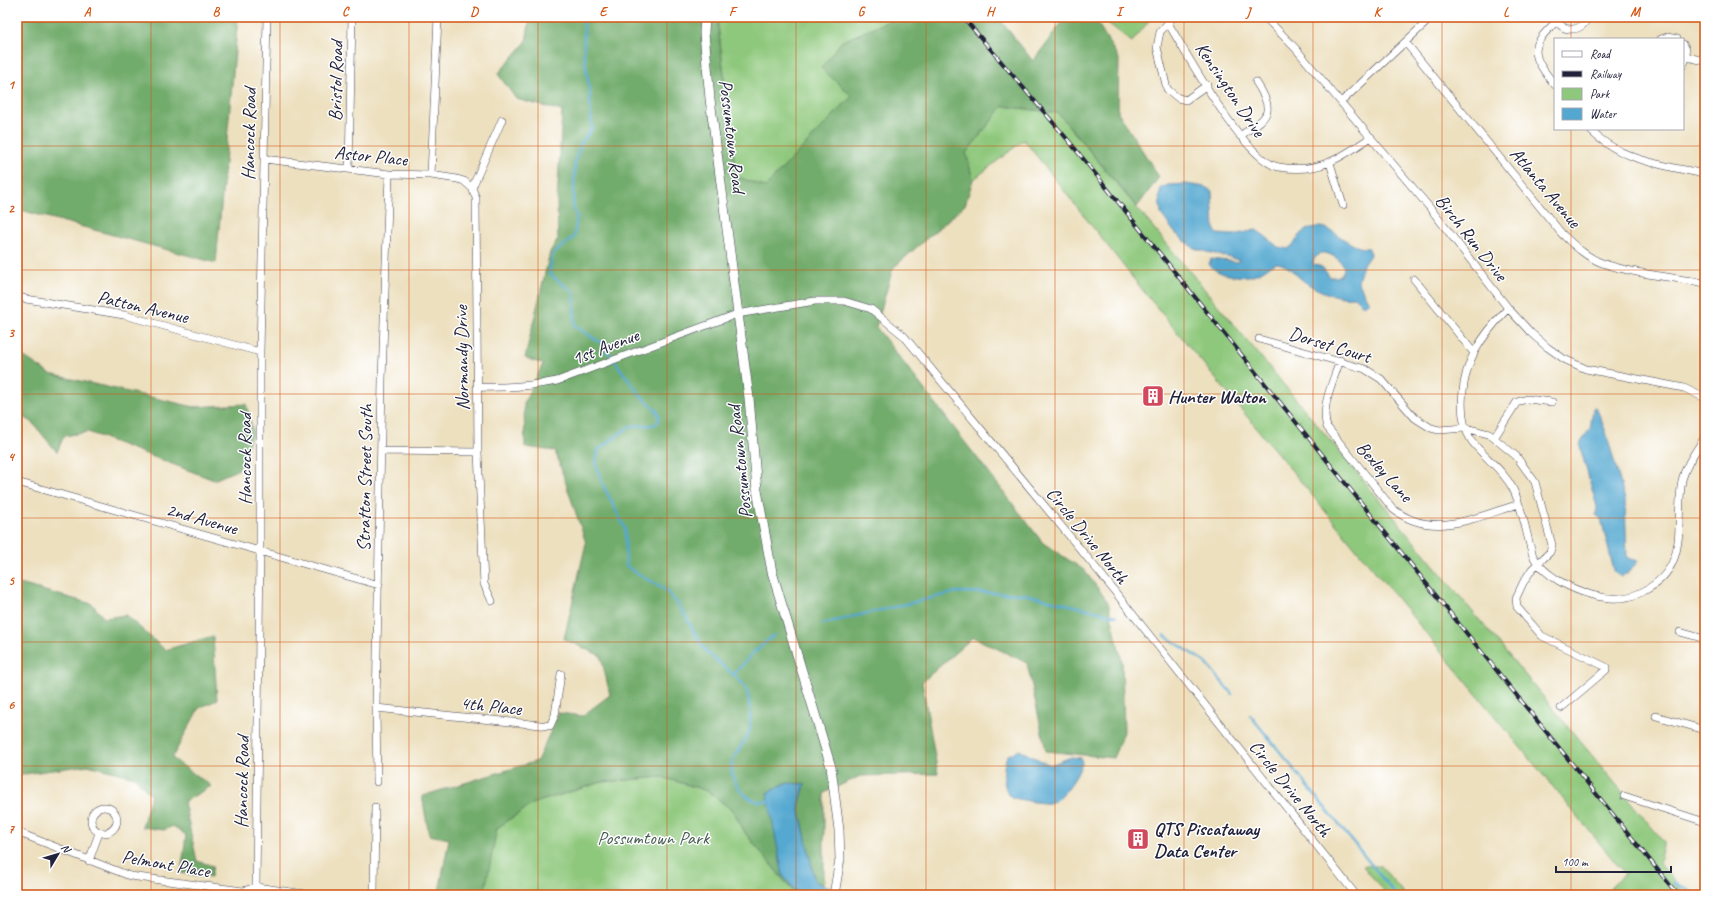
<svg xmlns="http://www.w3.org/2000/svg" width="1722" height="912" viewBox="0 0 1722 912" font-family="Caveat,sans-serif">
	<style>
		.green { fill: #8ec87c; stroke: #58755c }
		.forest { fill: #72ac6c; stroke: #4a6754 }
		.water { fill: #54a8d0; stroke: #3b6586; fill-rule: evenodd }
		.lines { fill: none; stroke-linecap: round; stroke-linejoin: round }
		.stream { stroke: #54a8d0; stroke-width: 2.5 }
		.minor-casing { stroke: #403e4f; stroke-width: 8 }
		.secondary-casing { stroke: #403e4f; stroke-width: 10 }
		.minor { stroke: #fff; stroke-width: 7 }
		.secondary { stroke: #fff; stroke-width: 9 }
		.rail-casing { stroke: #22223b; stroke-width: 4 }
		.rail { stroke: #fff; stroke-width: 2.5; stroke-dasharray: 8; stroke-linecap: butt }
		.grid { fill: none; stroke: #d45411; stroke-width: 1; stroke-opacity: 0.55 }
		.labels { text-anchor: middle; stroke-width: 3; stroke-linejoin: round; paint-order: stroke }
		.street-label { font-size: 19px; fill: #22223b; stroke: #fff }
		.poi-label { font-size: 19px; font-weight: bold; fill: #22223b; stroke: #fff; text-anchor: start }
		.park-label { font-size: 19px; fill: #485c52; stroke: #fff }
		.neatline { fill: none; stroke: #d45411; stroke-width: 1.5 }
		.grid-label { font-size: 13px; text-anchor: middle; font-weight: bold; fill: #d45411 }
	</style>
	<rect width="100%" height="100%" fill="#fff"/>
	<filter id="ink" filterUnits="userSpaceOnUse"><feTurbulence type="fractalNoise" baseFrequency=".025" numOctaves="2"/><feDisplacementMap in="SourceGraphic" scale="8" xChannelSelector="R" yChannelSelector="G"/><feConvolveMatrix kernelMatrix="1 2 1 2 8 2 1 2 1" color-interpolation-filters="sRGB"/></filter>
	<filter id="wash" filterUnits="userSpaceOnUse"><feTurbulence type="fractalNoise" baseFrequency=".012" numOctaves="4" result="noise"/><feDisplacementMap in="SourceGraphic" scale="16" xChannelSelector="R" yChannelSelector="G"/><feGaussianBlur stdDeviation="0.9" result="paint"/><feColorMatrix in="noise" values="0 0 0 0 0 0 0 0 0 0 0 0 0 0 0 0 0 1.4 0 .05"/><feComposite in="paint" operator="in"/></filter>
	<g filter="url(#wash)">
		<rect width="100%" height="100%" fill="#ede0bf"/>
		<!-- green -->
		<path class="green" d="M717,17h181l-57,25 11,54 -87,91 -29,-10z
			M1107,17h45l-20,25 -28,-22z
			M1003,106l55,7 606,729 -5,20 21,27 8,6h-78l1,-9 14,-12 -485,-587 -116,-147 -51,40 -7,-27z
			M662,777l46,14 25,20 13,23 50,61h-318l19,-67 37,-25 68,-21z
			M1363,866h18l24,29h-18z"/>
		<!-- forest -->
		<path class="forest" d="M17,17h221l-22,246 -199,-54z
			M530,17h187l19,159 29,11 87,-91 -31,-28 20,-26 57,-25h100l35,44 33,-44h28l25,42 -1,53 41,65 -22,30 -79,-94 -55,-7 -37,47 7,27 -8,25 -72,63 -17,59 167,216 41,27 24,32 14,60 2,70 -11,26 -67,-7 -19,-88 -54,-26 -51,45 16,92 -78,2 -36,17v92l-9,-3 -16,-76 6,-22 -31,41 9,51 16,19h-3l-50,-61 -13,-23 -25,-20 -46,-14 -60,5 -68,21 -37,25 -13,67h-36l-9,-3 10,-53 -20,-4 -7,-39 115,-35 22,-48 23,3 28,-21 -9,-39 -37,-17 22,-96 -31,-92 -30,-4 -1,-44 19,-39 -18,-6 25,-106 8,-13 -1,-36 5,-92 -46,-12 -18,-25 28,-32z
			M17,352l33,22 144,33 52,-3 7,27 -14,38 -25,11 -126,-48 -24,4 -7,16 -26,-31 -14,-6z
			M20,584l72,20 12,14 22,-3 39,35 48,-14 4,64 -18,8 -27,50 39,28 -27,16 13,59 16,5 -2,11 -30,-4 5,-38 -13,-9 -9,4 -22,-3 9,-32 -17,-18 -46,-12 -71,10v-180z"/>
		<!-- water -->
		<path class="water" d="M1187,184l18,3 7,4 2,37 3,6 16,1 23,-5 9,6 13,11 10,2c8,-5 11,-16 20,-20 25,-10 35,20 61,19l1,7 -7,10 -5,16 11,22 -6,3 -9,-9c-18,2 -39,-7 -53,-18 -7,-6 -13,-14 -23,-16 -8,1 -14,9 -22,11 -12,5 -40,2 -47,-10l2,-5 27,3 1,-2 -40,-10 -7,-3 -17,-14 -14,-19 -2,-18 2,-8 7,-3zM1320,253c9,-1 21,6 24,15l-2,7 -6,2h-6l-8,-10 -9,-3 1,-5z
			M1596,407l10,25 19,67 2,59 11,3 -7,9 -10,7 -6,-4 -2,-6 -12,-48 -5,-4 1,-8 -17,-60 1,-6 9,-12 3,-21z
			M1019,750l31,15 21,-8 10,1 1,6c-5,12 -19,36 -33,39 -5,1 -37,-4 -39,-7 -8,-7 -8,-33 -2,-41z
			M786,783l19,1 -6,22 16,76 41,13h-57l-16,-19 -16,-83z"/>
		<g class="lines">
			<!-- stream -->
			<path class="stream" d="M584,17v38l5,32 3,41 -12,17 -5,17 -2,45 4,10 -3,20 -21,17 -4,19c7,8 17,12 25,20l1,33 26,17 39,52 17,16 2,6 -1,5 -5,3 -23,1 -32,24 -2,15 6,18 23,45 1,37c13,14 26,14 38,24 20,17 27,42 42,62 11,13 38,26 42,44 2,11 4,27 0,39 -3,9 -12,17 -15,26 -6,17 9,38 26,42 3,0 8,-1 12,-1
				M822,624l135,-32 67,2 92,22
				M1164,635l42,28 26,31
				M734,674l19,-21 21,-18
				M1250,715l146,180
				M1673,883l15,6 6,6
				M1655,895l6,-4"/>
		</g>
	</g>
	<g filter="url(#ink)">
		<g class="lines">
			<!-- minor casing -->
			<g class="minor-casing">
				<path id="minor" d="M1173,17l-13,15 -3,15 10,42 11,9 8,2 21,-15
					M1265,17l31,32 134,159 78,100 23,25 16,14 17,12 22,10 98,19 21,10
					M1555,18c8,15 26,15 33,-1
					M1168,23c19,31 77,139 111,144 39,7 62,-9 92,-30
					M1661,39l6,-2 10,2
					M1406,43l156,191c12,11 24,23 40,29 32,11 69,14 103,20
					M1683,44c5,7 4,14 0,21
					M1687,57l18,4
					M1555,85c-23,-29 -28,-37 2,-64
					M1341,102l91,-85
					M1589,129c31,32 74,36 116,45
					M1240,136c27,-19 37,-22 16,-54
					M264,159l125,15 42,1 26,4 7,2 8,7
					M1330,163l13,42
					M349,169l3,-152
					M431,175l7,-158
					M1414,279l60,74
					M17,296l9,3 98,16 136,37
					M1508,308c-12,13 -24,27 -33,43 -13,24 -19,65 -4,89 12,17 32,29 42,49 10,20 13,45 20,67 11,20 38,33 59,39 18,5 34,5 50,-3 50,-25 32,-68 40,-112 4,-16 14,-29 23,-43
					M1259,339l106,30 16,10 34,39 16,10 8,2 26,-2 24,6 27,22 19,26 17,63 -2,7 -18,17 -9,14 -7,15 1,9 25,29 64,31v3l-45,38
					M1340,360c-6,20 -20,46 -13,67l66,82c39,31 83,8 126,-5
					M478,387c27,1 53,-1 79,-6l180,-67 78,-13h29l27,8 33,27 196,237 256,322
					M1494,438l23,-36 10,-3 25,3
					M381,451l97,1
					M17,482l362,103
					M492,601l-8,-17 -6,-132 -2,-254 -4,-10 30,-68
					M1680,632l25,7
					M376,708l174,18 5,-11 6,-41
					M1656,716l49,14
					M377,782l-1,-74 6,-328 7,-206
					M1624,796l81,26
					M91 820a13 13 0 1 1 26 0a13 13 0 1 1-26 0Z
					M17,832l113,44 113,15 13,-4 56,8
					M89,861l10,-28
					M256,887l4,-336v-199l7,-335
					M374,895l1,-88"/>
			</g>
			<!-- secondary casing -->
			<g class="secondary-casing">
				<path id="secondary" d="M705,17l-1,16 6,66 39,299 8,92 15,82 59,195 8,63 1,29 -6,36"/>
			</g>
			<!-- minor -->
			<use href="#minor" class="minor"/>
			<!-- secondary -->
			<use href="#secondary" class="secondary"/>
			<!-- rail casing -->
			<g class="rail-casing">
				<path id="rail" d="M963,17l105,123 610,755"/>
			</g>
			<!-- rail -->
			<use href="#rail" class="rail"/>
		</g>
	</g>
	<!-- grid -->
	<path class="grid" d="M151,17v878M280,17v878M409,17v878M538,17v878M667,17v878M796,17v878M926,17v878M1055,17v878M1184,17v878M1313,17v878M1442,17v878M1571,17v22M1571,129v766M17,146h1688M17,270h1688M17,394h1688M17,518h1688M17,642h1688M17,766h1688"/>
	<!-- icons -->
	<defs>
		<g id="building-square" transform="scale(1.15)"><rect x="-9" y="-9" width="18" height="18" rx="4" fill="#d1495b" stroke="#fff"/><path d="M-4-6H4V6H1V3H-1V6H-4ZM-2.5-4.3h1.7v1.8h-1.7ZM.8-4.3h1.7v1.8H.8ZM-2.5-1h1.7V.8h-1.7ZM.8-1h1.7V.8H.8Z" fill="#fff"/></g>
	</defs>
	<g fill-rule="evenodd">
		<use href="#building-square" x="1153" y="396"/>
		<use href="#building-square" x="1138" y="839"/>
	</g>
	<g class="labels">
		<!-- street labels -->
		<g class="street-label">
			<text transform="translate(335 81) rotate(-89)" y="7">Bristol Road</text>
			<text transform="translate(1231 89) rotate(56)" y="7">Kensington Drive</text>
			<text transform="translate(248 134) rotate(-89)" y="7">Hancock Road</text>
			<text transform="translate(733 136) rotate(83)" y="7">Possumtown Road</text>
			<text transform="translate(371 155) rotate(6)" y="7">Astor Place</text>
			<text transform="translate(1546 187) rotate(50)" y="7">Atlanta Avenue</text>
			<text transform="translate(1472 237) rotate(52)" y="7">Birch Run Drive</text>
			<text transform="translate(143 306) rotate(13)" y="7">Patton Avenue</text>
			<text transform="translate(1330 344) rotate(17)" y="7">Dorset Court</text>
			<text transform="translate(605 346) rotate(-21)" y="7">1st Avenue</text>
			<text transform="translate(461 358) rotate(-91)" y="7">Normandy Drive</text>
			<text transform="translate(244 459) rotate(-90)" y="7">Hancock Road</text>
			<text transform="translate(739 462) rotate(-96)" y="7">Possumtown Road</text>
			<text transform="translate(1385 471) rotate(48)" y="7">Bexley Lane</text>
			<text transform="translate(364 478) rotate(-89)" y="7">Stratton Street South</text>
			<text transform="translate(202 518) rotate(16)" y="7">2nd Avenue</text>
			<text transform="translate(1088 535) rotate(51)" y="7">Circle Drive North</text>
			<text transform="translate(491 705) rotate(6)" y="7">4th Place</text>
			<text transform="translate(241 782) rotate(-89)" y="7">Hancock Road</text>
			<text transform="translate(1291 788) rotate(51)" y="7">Circle Drive North</text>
			<text transform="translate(166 863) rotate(10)" y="7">Pelmont Place</text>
		</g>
		<!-- poi labels -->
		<g class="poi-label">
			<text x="1168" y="403">Hunter Walton</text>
			<text x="1154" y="835">QTS Piscataway<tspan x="1154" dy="22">Data Center</tspan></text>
		</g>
		<!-- park labels -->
		<g class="park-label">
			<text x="653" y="844">Possumtown Park</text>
		</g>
	</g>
	<!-- margin -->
	<rect width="1722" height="912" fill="none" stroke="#fff" stroke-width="44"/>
	<!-- legend -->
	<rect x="1554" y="38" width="130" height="92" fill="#ffffff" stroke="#a7a7b1"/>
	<rect x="1562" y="51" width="20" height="6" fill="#ffffff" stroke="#a7a7b1"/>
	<text x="1590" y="58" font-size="12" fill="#22223b">Road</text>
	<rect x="1562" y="71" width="20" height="6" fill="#22223b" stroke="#a7a7b1"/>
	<text x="1590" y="78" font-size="12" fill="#22223b">Railway</text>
	<rect x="1562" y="88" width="20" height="12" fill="#8ec87c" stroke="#a7a7b1"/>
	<text x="1590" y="98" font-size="12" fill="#22223b">Park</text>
	<rect x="1562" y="108" width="20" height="12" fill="#54a8d0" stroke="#a7a7b1"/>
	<text x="1590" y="118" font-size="12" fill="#22223b">Water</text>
	<!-- north arrow -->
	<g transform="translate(58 854) rotate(52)" stroke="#ffffff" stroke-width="3" paint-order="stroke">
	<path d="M0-3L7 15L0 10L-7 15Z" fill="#22223b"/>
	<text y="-6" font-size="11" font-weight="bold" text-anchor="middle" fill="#22223b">N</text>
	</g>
	<!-- scale -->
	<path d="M1556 866v6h115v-6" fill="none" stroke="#22223b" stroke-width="2"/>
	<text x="1562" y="866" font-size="12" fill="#22223b" stroke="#ffffff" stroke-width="3" paint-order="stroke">100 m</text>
	<rect x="22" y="22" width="1678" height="868" class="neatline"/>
	<g class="grid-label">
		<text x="87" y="16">A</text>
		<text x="216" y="16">B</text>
		<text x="345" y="16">C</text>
		<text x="474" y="16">D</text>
		<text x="603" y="16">E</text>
		<text x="732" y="16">F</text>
		<text x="861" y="16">G</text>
		<text x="990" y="16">H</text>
		<text x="1119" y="16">I</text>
		<text x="1248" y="16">J</text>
		<text x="1377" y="16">K</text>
		<text x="1506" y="16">L</text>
		<text x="1635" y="16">M</text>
		<text x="11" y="89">1</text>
		<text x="11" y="213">2</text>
		<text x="11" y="337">3</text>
		<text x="11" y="461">4</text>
		<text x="11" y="585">5</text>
		<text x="11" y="709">6</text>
		<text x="11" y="833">7</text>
	</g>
</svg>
